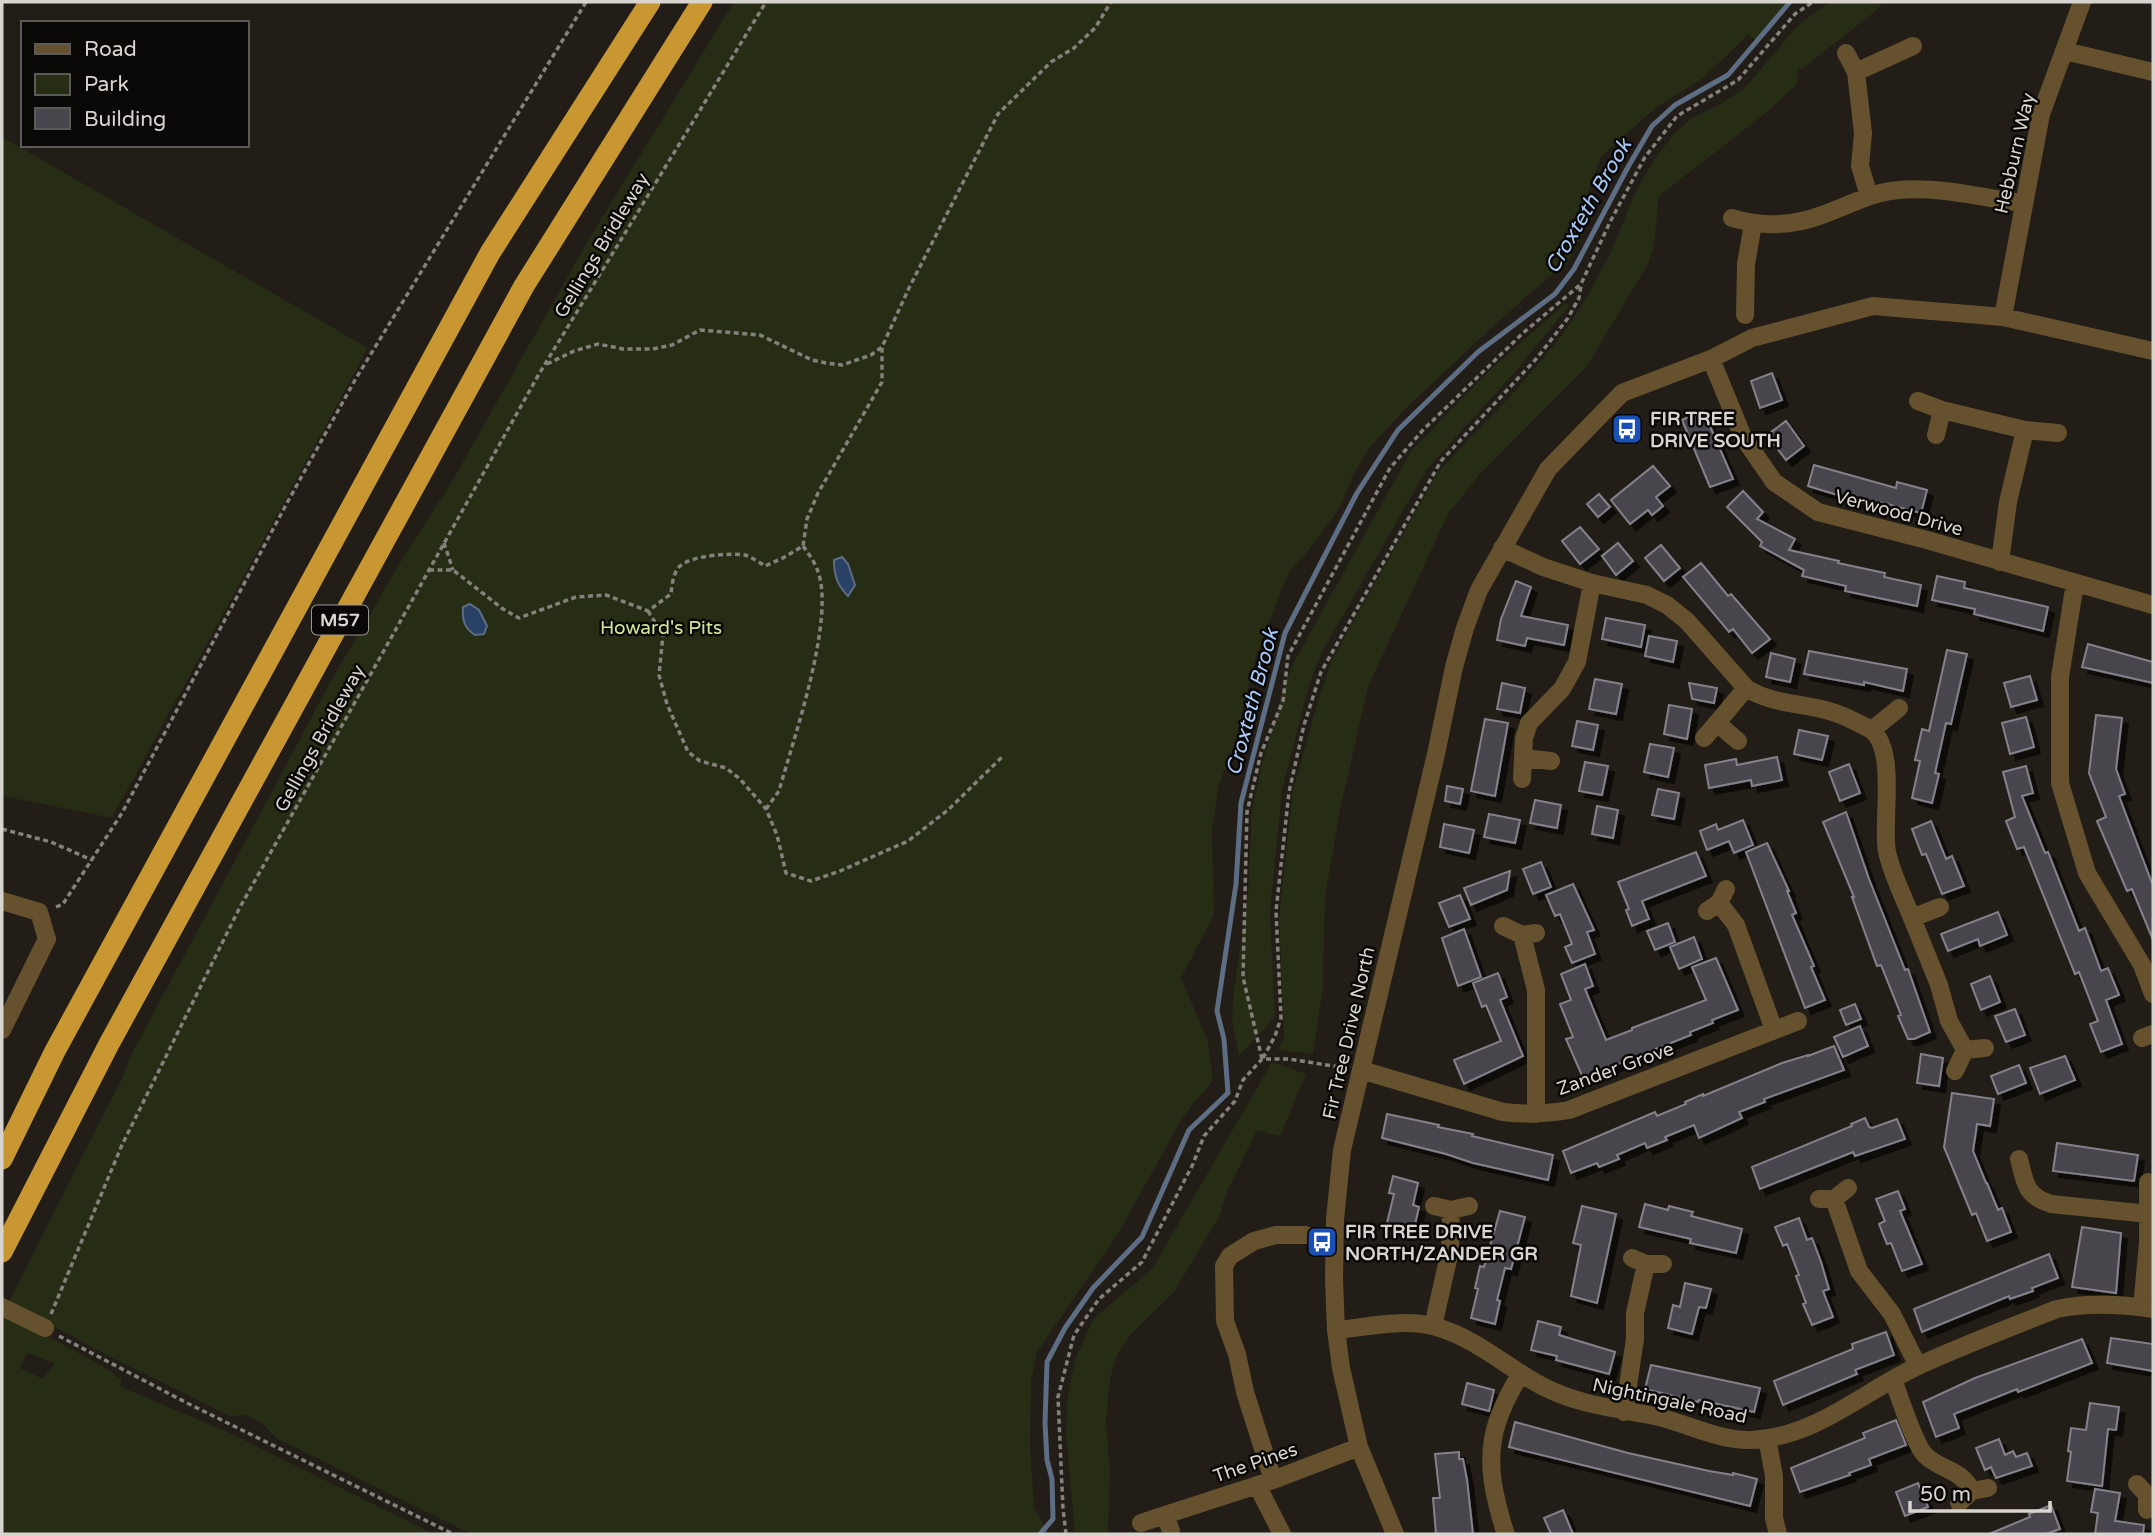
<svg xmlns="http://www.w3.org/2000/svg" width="2155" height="1536" viewBox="0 0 2155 1536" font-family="'Varela Round',sans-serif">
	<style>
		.green { fill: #272d14; fill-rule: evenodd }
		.water { fill: #284164; stroke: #5d6d84; stroke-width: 2 }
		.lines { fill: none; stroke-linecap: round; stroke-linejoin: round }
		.stream { stroke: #5d6d84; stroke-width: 5 }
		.building { fill: #48454d; stroke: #85818b; stroke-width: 2; filter: url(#shadow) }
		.path { stroke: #85817c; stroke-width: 3.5; stroke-dasharray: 5 3.5; stroke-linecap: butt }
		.minor { stroke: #65512e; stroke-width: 18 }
		.highway { stroke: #c89731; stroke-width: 21 }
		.labels { text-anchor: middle; stroke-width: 5; stroke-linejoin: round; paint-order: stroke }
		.shield { fill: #0a0806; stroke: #9a9893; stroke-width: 2 }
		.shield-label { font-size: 18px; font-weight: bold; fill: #d8d5d0 }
		.street-label { font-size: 19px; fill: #d8d5d0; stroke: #0a0806 }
		.poi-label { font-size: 19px; font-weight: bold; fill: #d8d5d0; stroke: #0a0806; text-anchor: start }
		.park-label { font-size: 19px; fill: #d0e69c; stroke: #0a0806 }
		.water-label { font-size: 21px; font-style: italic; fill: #a8cafb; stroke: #0a0806 }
	</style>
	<defs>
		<filter id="shadow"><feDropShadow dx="6" dy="6" stdDeviation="0" flood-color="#0009"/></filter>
	</defs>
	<rect width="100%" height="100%" fill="#221d17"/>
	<!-- green -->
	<path class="green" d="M734,2h1056l-32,39 -10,-6 -46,44 -44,27 -56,50 -12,27 -4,45 -18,34 -39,32 -59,54 -61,57 -39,42 -17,28 -11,29 -33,46 -20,22 -34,87 -20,86 -16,39 -7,47 2,84 -33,63 27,63 5,39 -30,37 -65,117 -81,118 -6,29 -1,65 4,62 16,26h-574l-15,-5 -185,-91 -13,-14 -16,-9 -17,1 -118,-58 -103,-56 115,-228 5,-15 204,-382 67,-114 51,-80 138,-244z
		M1830,2h53l-6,8 -75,59 -3,-1 -3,17 -30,28 -107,83 -5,48 -5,18 -61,103 -108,109 -32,40 -80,173 -29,128 -14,83 -2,89 -10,67 -35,-4 6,-14 -5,-119 14,-127 26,-93 13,-38 106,-187 77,-81 45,-53 24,-36 27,-50 24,-59 19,-33 19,-25 19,-17 25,-12 28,-18 53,-63z
		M2,137l366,211 -256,470 -110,-22z
		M1566,303l3,3 -55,67 -87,96 -105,183 -13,33 -27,105 -12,123 5,104 -36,39 -7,-37 2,-29 14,-97 4,-83 10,-46 24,-84 9,-20 116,-209 79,-81z
		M1272,1062l34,12 -26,62 -23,-6 -30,62 -8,25 -45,75 -44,43 -13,20 -7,25 -4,42 4,49 -2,63h-33l-9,-99 1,-35 8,-40 18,-41 59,-50z
		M4,1313l99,53 18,13v8l109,46 204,101h-432v-216zM27,1353l28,10 -12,16 -23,-11z"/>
	<!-- water -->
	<path class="water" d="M842,557l6,7 7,21 -7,11c-11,-11 -14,-21 -14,-36z
		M470,604l9,6 8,16 -3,8 -9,1c-11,-7 -13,-15 -12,-28z"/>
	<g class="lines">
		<!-- stream -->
		<path class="stream" d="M1040,1534l13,-15 -1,-40 -5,-19 -2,-37 2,-61 18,-34 28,-40 49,-51 47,-107 39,-37 -4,-54 -7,-28 19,-127 5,-81 44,-170 41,-80 31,-60 41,-63 80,-78 77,-58 19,-25 54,-102 24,-41 23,-21 53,-30 62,-73"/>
	</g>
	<!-- building -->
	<path class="building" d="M1772,373l10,27 -22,8 -9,-27z
		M1703,410l30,69 -23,8 -28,-67z
		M1786,421l18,25 -18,14 -19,-25z
		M1814,465l82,23 1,-6 30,8 -6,23 -42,-11 -2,5 -69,-21z
		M1653,466l17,20 -14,11 7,9 -11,9 -4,-5 -18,14 -19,-24z
		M1743,491l20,21 -6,7 38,20 -6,11 50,11 -1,2 47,10 -1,4 37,8 -4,21 -72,-15 1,-5 -44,-10 2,-6 -44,-24 2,-4 -35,-35z
		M1599,494l11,13 -12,10 -11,-13z
		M1580,527l19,22 -19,15 -18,-23z
		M1618,543l15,18 -17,14 -14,-19z
		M1661,545l19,23 -16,13 -19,-23z
		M1701,563l27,33 3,-2 39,45 -18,14 -19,-24 -4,3 -46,-55z
		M1937,576l28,6 -1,6 84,19 -5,24 -69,-17 1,-5 -43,-9z
		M1516,581l15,6 -10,29 47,9 -4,20 -37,-7 -2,8 -28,-6 4,-21z
		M1606,618l39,7 -4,22 -39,-8z
		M1649,636l28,5 -4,21 -28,-6z
		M2088,644l65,18v21l-71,-16z
		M1947,650l20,4 -16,70 -5,-1 -11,50 4,1 -7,29 -20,-5 8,-37 -5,-1 7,-31 7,2z
		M1809,651l98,18 -4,22 -39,-9v3l-60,-11z
		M1771,653l24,6 -5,23 -24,-5z
		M2030,676l7,24 -26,7 -7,-24z
		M1595,679l27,5 -6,30 -27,-5z
		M1502,683l23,5 -5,25 -23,-4z
		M1689,683l28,5 -3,15 -22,-4z
		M1669,705l23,4 -5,30 -23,-5z
		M2096,715l26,3 -6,51 9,25 -6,2 34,90v54l-21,-51 -5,2 -30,-70 9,-4 -17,-44z
		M2026,717l8,30 -24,7 -8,-31z
		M1485,719l23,4 -13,73 -24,-5z
		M1577,721l21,4 -5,25 -21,-4z
		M1799,730l29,6 -6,24 -28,-6z
		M1650,744l24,4 -6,29 -24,-5z
		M1777,757l5,23 -30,6 -1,-6 -42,8 -4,-23 31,-6 1,6z
		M1585,762l23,4 -6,29 -23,-4z
		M1849,764l11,29 -20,8 -11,-29z
		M2026,766l7,27 -11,3 23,57 3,-1 31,79 6,-3 16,43 7,-3 11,27 -13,5 16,44 -21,8 -11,-28 8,-3 -19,-49 -4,2 -51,-127 -7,2 -11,-28 9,-4 -12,-45z
		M1447,786l16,3 -3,15 -15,-3z
		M1658,789l21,4 -5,26 -22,-4z
		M1535,800l26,5 -4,23 -27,-5z
		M1597,806l21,4 -5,28 -21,-4z
		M1846,812l23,67 36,91 3,-1 22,63 -16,7h-6l-10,-23 3,-1 -20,-50 -4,1 -25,-69h2l-31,-75z
		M1489,814l31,6 -5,23 -31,-6z
		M1743,820l10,25 -19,8 -5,-12 -22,9 -7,-19 16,-7 2,6z
		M1931,821l15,38 6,-3 12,30 -22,8 -16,-40 -4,1 -10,-26z
		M1444,824l30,6 -5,23 -29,-6z
		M1767,843l22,48h-2l9,22 -4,2 22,51 -3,1 14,33 -20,8 -59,-156z
		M1696,852l10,24 -64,25 7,18 -17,7 -6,-16 3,-1 -11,-27z
		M1541,862l10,25 -18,7 -10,-25z
		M1510,871l-3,19 -36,15 -7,-17z
		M1573,884l21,46 -7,2 8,22 -23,9 -7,-16 7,-3 -12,-30 -5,2 -9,-21z
		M1460,895l10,24 -21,8 -10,-24z
		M1998,912l9,23 -27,11 -2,-7 -30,12 -7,-17z
		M1668,923l7,19 -20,8 -8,-19z
		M1464,929l17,48 -23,9 -16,-48z
		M1694,937l8,22 -23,10 -9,-22z
		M1716,958l22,52 -26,10 1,3 -23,9 1,3 -108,43 -17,-39 7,-2 -13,-33 11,-4 -10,-26 24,-10 8,22 -8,3 21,51 26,-10v-2l74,-28 -14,-33z
		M1498,973l9,24 -7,3 23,56 -59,28 -10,-24 47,-19 -15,-36 -4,2 -9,-24z
		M1990,976l10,26 -19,8 -10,-26z
		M1855,1004l6,15 -15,6 -6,-15z
		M2015,1009l10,26 -19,7 -11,-26z
		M1860,1026l8,20 -25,11 -9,-20z
		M1834,1046l10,24 -80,29 1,3 -26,10 3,6 -43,20 -5,-13 -29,12 2,3 -20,8 -2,-5 -28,12 2,4 -20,8 -2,-4 -26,10 -8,-22 92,-39 2,4 29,-12 -1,-2 18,-8v2l79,-33 26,-8v1z
		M1921,1054l22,4 -4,28 -22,-3z
		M2065,1056l10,24 -35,14 -10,-26z
		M2019,1065l7,18 -28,11 -7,-18z
		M1952,1093l42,6 -4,27 -13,-2 -4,27 13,32h1l11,27 4,-2 9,24 -24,9 -11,-28 -4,2 -28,-68z
		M1387,1114l52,11 -1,2 35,7 -1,2 81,19 -5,25 -75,-17 -27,-9 -64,-16z
		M1865,1118l4,9 3,1 25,-9 8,20 -50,17 -2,-4 -93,37 -8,-22 100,-41 -1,-2z
		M2057,1143l81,12 -4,26 -81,-10z
		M1393,1176l25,7 -5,22 6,2 -5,22 -27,-6 7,-29 -5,-1z
		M1898,1191l7,18 -5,2 22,53 -20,7 -11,-28 -4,1 -8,-20 6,-3 -9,-22z
		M1645,1204l23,6 1,-4 24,6 -2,4 51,13 -6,24 -46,-10 1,-4 -52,-12z
		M1582,1206l34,8 -19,89 -26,-7 10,-51 -8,-2z
		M1500,1211l25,6 -14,52 -6,-1 -8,32 3,1 -5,23 -24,-6 7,-29 -3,-1 5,-22 4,1z
		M1799,1218l8,22 5,-2 9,24 8,27 -6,2 10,26 -21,8 -9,-21 3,-1 -10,-27 3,-1 -12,-31 -4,2 -8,-19z
		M2082,1227l39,6 -5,60 -44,-6z
		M2049,1254l9,24 -26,10 1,3 -23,8 -1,-3 -87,36 -8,-23z
		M1685,1283l26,6 -5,19 -7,-1 -7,27 -24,-6 5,-23 7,2z
		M1538,1321l23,6 -2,8 56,17 -6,22 -53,-14 1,-4 -26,-6z
		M1886,1332l8,23 -39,15 2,4 -74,31 -9,-24 79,-32 -1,-5z
		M2111,1338l42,6v27l-46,-8z
		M2082,1339l10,24 -74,29 -1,-3 -63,25 5,14 -23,9 -13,-35 52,-24z
		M1651,1365l109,23 -6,24 -55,-12 -1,2 -53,-13z
		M1467,1383l27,7 -5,21 -27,-7z
		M2090,1403l29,4 -3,23 -8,-1 -6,57 -35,-5 4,-29 -3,-1 3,-23 15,2z
		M1896,1420l10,25 -37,14 2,6 -22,8 1,2 -50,17 -9,-24 74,-30 -2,-5z
		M1515,1422l113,31 81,18 24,4v-2l24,6 -7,27 -241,-59z
		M1999,1439l6,16 8,-4 3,6 11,-4 5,13 -36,12 -5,-11 -6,3 -9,-22z
		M1459,1452v7h4l4,21 6,54h-37l-3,-36h7l-5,-44z
		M1918,1483l10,24 -23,9 -9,-24z
		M2095,1489l25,4 -5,28 29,4 -1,9h-48l3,-21 -7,-1z
		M2051,1505l9,24 -14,5h-57l41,-17 -1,-3z
		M1563,1510l10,24h-22l-7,-16z"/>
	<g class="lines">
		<!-- path -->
		<path class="path" d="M547,364l27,-13 24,-7 25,5h30l19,-4 28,-15 60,5 52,25 14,3 16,2 29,-10 11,-8 27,-59 89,-174 53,-52 23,-14 21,-20 16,-26
			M444,543l9,27
			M429,570h24l50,39 16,9 57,-21 30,-2 42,16 23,-17c1,-9 2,-20 8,-27 11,-12 51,-14 66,-12 6,2 14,7 20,11l18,-8 20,-12 4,-27 11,-26 64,-111v-35
			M648,611l15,24 -4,40 8,29 21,48 12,9 26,7 14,11 26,30 11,26 9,38 25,8 29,-10 68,-30 40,-31 56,-55
			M766,809l13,-18c14,-51 58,-175 38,-222 -3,-8 -9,-16 -14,-23
			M2,829l49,13 41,18
			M56,907l7,-3 59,-91 165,-310 68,-123 231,-378
			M1263,1058l12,-22 6,-18 -5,-107 13,-119 15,-67 17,-53 120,-211 96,-103 31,-40 11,-20 2,-12
			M1262,1059l-19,-82 4,-165 14,-59 22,-52 5,-45 102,-188 33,-38 100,-97 58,-49 29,-62 35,-65 32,-41 61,-36 57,-66 18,-12
			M51,1314l71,-169 117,-236 300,-535 227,-372
			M59,1336l128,67 266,131
			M1066,1534l-3,-25 -5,-112 16,-62 25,-36 43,-37 51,-98 11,-28 31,-35 8,-21 19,-21h27l57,9"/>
		<!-- minor -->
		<path class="minor" d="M2065,51l88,21
			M1846,53l10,19 7,61 -3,33 9,30
			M1856,72l57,-26
			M1732,218c30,9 61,8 90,-3 26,-9 49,-23 77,-25 41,-4 84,8 124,13
			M1745,315l1,-51 7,-40
			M2003,317l38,-203 41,-112
			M1711,359l32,78 31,45 44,30 109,28 226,65
			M1918,401l24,9 -6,25
			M1942,410l83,20 -17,72 -8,60
			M2025,430l33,3
			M1502,548l41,19 49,16 55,12 20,10 20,16 59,67c25,16 55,15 83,23 13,3 27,11 39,17 31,16 13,95 19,124 5,22 16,44 25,66
			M2075,583l-15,94v106l27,90 55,92 11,29
			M1717,723l29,-35
			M1872,730l27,-22
			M1704,738l13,-15 21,18
			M1523,758l1,-20 5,-15 33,-34 15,-27 15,-79
			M1522,779l1,-21 28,3
			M2,901l37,11 8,27 -45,91
			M1719,903l17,22 38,105
			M1940,907l-28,11 27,67 10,36 16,29
			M1707,911l12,-8 7,-14
			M1503,926l19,9 14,-2
			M1522,935l14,55v124
			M2142,1038l11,-4
			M1361,1070l142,42c23,3 43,2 66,-2l229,-89
			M1955,1071l10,-21 20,-2
			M2019,1159c6,23 6,37 32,45l98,10
			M1819,1199h15l14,-11
			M1834,1199l25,72 33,43 26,52
			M1434,1206l17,4 18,-4
			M1632,1258l14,6h17
			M2,1307l43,21
			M2142,1307l6,-64v-61
			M1433,1326l17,-75 1,-41
			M1336,1330c31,-3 70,-12 100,-3 40,11 70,40 106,59 36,19 73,22 112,30 33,7 64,25 98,24 64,-3 112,-49 168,-75 44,-20 91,-38 137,-56 32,-7 63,-5 96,0
			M1893,1380c7,17 21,64 32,75 16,16 35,13 47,36
			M1624,1412l11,-73v-26l11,-49
			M1767,1438l7,38v42l4,16
			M1273,1480l-28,-88 -8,-38 -12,-33 -1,-55 6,-10 24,-15 22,-6h30
			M2137,1484l10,11v15
			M1257,1485l25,49
			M1959,1503l13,-12 16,-3
			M1165,1515l108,-35 86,-33
			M1141,1523l24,-8 6,16
			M1395,1534l-36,-87 -18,-79 -5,-38 -2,-50 1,-61 7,-69 94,-396 18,-87 11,-39 14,-38 69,-121 74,-76 89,-34 41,-21 121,-32 130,11 150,34
			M1506,1534c-4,-10 -6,-20 -9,-31 -13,-51 -4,-84 23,-128"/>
		<!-- highway -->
		<path class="highway" d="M2,1159l53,-108 435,-798 160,-251
			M2,1252l107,-208 415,-758 178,-284"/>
	</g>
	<!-- icons -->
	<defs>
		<g id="bus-square" transform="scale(1.575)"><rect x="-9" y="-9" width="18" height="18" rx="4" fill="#1a4fb4" stroke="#0a0806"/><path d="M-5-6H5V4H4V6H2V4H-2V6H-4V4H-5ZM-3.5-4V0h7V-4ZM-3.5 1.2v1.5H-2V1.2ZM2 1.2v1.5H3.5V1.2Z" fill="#fff"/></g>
	</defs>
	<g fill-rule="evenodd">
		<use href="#bus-square" x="1627" y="429"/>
		<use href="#bus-square" x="1322" y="1242"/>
	</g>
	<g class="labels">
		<!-- shield labels -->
		<rect class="shield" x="312" y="605.5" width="56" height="29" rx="5"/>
		<g class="shield-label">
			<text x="340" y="626">M57</text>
		</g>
		<!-- street labels -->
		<g class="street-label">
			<text transform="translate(2014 153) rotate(-77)" y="7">Hebburn Way</text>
			<text transform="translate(601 245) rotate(-59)" y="7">Gellings Bridleway</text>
			<text transform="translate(1899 512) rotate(15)" y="7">Verwood Drive</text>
			<text transform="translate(319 738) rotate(-61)" y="7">Gellings Bridleway</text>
			<text transform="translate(1348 1033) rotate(-77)" y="7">Fir Tree Drive North</text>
			<text transform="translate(1615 1068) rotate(-20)" y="7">Zander Grove</text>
			<text transform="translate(1670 1400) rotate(12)" y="7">Nightingale Road</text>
			<text transform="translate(1255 1462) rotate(-19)" y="7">The Pines</text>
		</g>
		<!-- poi labels -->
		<g class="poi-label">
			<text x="1650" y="425">FIR TREE<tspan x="1650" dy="22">DRIVE SOUTH</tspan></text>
			<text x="1345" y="1238">FIR TREE DRIVE<tspan x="1345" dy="22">NORTH/ZANDER GR</tspan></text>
		</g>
		<!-- park labels -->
		<g class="park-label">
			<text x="661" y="634">Howard's Pits</text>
		</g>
		<!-- water labels -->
		<g class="water-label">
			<text transform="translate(1588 206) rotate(-60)" y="7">Croxteth Brook</text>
			<text transform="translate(1252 702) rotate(-75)" y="7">Croxteth Brook</text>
		</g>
	</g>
	<!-- border -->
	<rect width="2155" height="1536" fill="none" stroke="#d8d5d0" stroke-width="7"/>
	<!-- legend -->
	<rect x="21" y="21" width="228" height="126" fill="#0a0806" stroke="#5c5a57" stroke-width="2"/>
	<rect x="35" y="44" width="35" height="10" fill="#65512e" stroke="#5c5a57" stroke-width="2"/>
	<text x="84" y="56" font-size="21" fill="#d8d5d0">Road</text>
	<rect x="35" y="74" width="35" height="21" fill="#272d14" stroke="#5c5a57" stroke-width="2"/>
	<text x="84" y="91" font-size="21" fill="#d8d5d0">Park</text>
	<rect x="35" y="108" width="35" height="21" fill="#48454d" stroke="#5c5a57" stroke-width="2"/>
	<text x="84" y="126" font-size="21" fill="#d8d5d0">Building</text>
	<!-- scale -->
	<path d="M1910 1501v10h140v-10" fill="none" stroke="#d8d5d0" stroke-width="3.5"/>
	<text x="1920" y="1501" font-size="21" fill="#d8d5d0" stroke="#0a0806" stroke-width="5" paint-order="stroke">50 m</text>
</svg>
